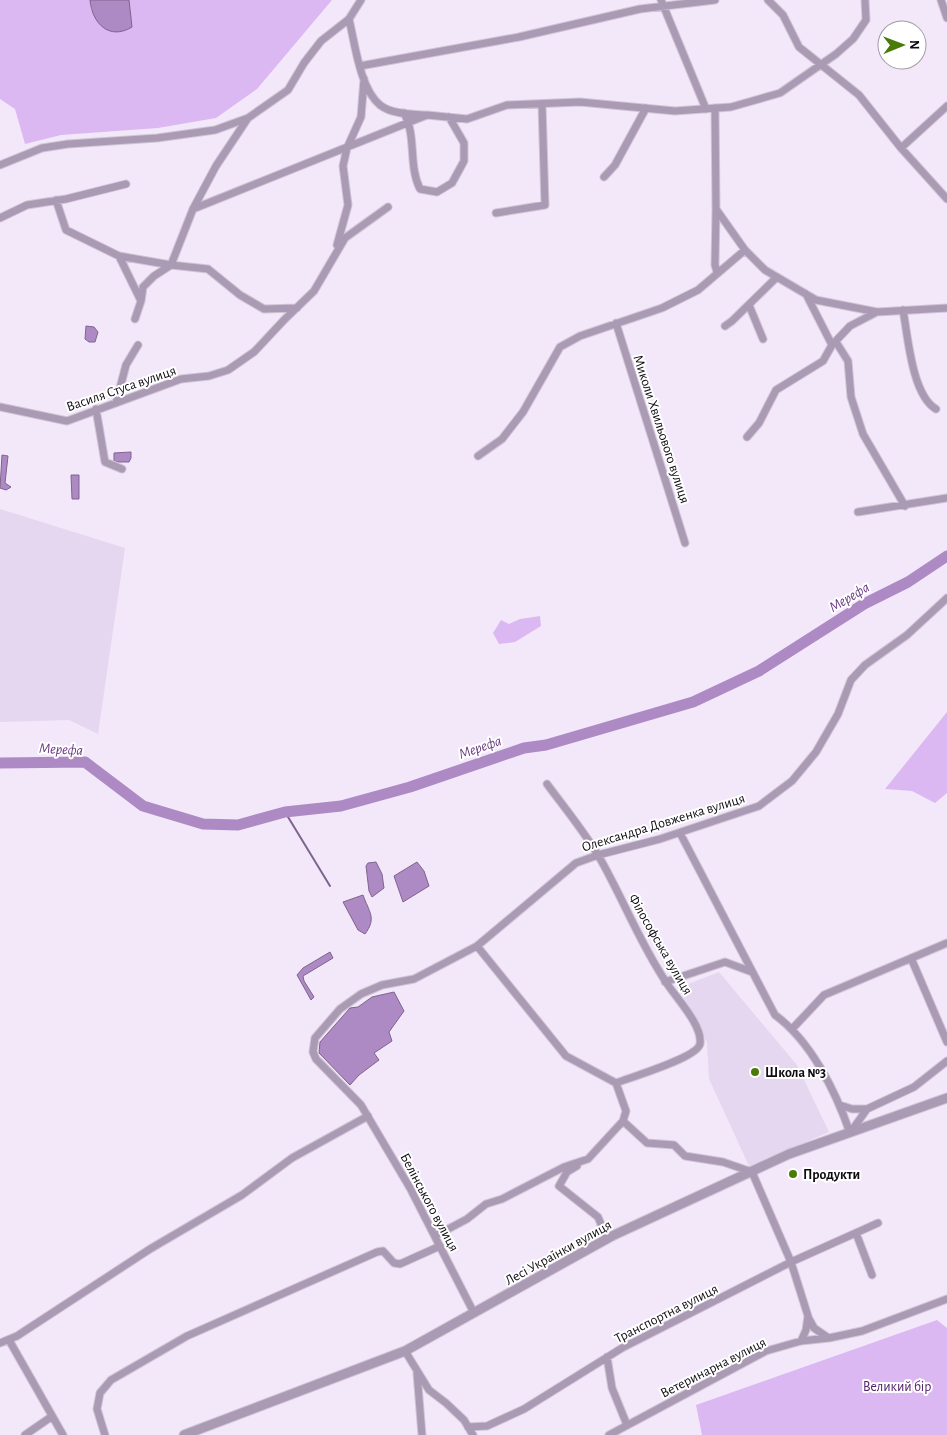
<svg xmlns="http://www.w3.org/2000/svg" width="947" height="1435" viewBox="0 0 947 1435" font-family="'Alegreya Sans',sans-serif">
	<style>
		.built { fill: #e5d7ef }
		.green { fill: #dcb8f3 }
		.water { fill: #ae8ac4; stroke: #7e648e }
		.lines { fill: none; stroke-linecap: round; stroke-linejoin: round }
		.stream { stroke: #7e648e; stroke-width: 2 }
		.river { stroke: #ae8ac4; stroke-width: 11 }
		.minor-casing { stroke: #cfc5d5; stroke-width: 9 }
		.tertiary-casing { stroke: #cfc5d5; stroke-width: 11 }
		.minor { stroke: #aa9ab4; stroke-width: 7 }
		.tertiary { stroke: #aa9ab4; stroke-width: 9 }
		.poi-dot { fill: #4a7b08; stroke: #fff; stroke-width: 2 }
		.labels { text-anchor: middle; stroke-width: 4; stroke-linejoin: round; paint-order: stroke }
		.street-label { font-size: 14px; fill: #0f0b11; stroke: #fff }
		.poi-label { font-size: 14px; font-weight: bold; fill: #0f0b11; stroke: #fff; text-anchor: start }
		.park-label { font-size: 14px; fill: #52236a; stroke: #fff }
		.water-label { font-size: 15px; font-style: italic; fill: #693a82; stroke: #fff }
	</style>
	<rect width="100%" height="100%" fill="#f3e8fa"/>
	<!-- built -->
	<path class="built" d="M0,509l125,39 -27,186 -29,-14 -69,2z
		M719,972l78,93 32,67 -80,34 -40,-87 -2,-36 -10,-22 -19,-33z"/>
	<!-- green -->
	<path class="green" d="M0,0h90l1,10 28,21 11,-3 -1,-28h203l-75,89 -41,29 -58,10 -97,7 -36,9 -10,-35 -15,-10z
		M540,616l1,10 -26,16 -16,2 -6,-11 8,-13 8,4 11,-5z
		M947,712v81l-12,10 -23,-12 -27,-2z
		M937,1320l10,8v107h-245l-6,-30z"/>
	<!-- water -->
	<path class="water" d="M90,0h39l3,27c-23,14 -40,-4 -42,-27z
		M86,326l8,1 4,5 -3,10h-6l-4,-3z
		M131,452v6l-2,4h-15v-9z
		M2,455l6,1 -3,27 6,4 -5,3 -6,-2z
		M71,475h8v24h-7z
		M376,862l6,12 2,14 -12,9 -3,-6 -3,-25 2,-3z
		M417,862l7,9 5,15 -26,16 -9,-26z
		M363,895c6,17 14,23 2,39l-7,-4 -15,-28z
		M330,952l3,6 -30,18 1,5 10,16 -3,3 -14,-25 6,-7z
		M394,992l10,19 -15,21 3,9 -18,12 5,7 -20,15 -9,10 -31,-32 1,-11 30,-34 8,-1 14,-10z"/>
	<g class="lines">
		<!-- stream -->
		<path class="stream" d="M285,812l45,74"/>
		<!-- river -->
		<path class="river" d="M0,763l85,-1 58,44 60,18 35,1 47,-13 56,-6 69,-19 114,-39 22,-3 147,-43 66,-31 105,-67 44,-22 39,-26"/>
		<!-- minor casing -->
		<g class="minor-casing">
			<path id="minor" d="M661,0l45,109
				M768,0l15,15 16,32 60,48 42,53 46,51
				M941,0l6,18
				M349,19c6,25 11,70 31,86 11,9 31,9 45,10
				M360,66l159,-29 121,-28 75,-9
				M715,108l1,101 29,41 20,20 51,30 61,12 70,-4
				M404,113c13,24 4,52 16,76l17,3 15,-9 12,-22v-18l-15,-26
				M901,148l46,-42
				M0,165l42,-17 26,-4 89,-6 58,-8 33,-12 40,-28 16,-27 17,-22 28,-22 12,-19
				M604,177l11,-12 31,-57
				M56,200l10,30 53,26 52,9 22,-56 23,-43 32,-48
				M193,209l234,-94 40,4 40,-14 73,-3 95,9 56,-4 49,-14 56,-39 17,-15 13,-19 -1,-20
				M716,210l-1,55 2,7
				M496,213l49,-8 -3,-101
				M0,218l27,-13 39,-6 60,-15
				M337,245l11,-40 -5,-39 4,-18 14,-31 3,-38
				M119,256l22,45 -6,18
				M806,294l26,51
				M141,301l2,-14 11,-11 17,-11 37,4 32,26 24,14 33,-1
				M749,305l14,34
				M903,310c5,27 9,85 33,99
				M616,323l69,220
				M725,326l7,-5 45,-44
				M836,342l12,19 3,36 12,37 42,72
				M116,403l10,-38 12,-20
				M0,407l67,14 114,-42 28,-3 19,-6 26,-18 30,-32 30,-29 31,-53 43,-31
				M96,409l9,53 17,7
				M747,437l12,-14 17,-33 47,-29 9,-16 18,-19 25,-13
				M478,456l24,-17 21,-27 37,-65 20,-11 82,-28 36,-18 47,-40
				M858,512l89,-14
				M680,833l95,182c36,26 61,77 75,118
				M477,946l89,110 50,27c15,-6 81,-25 84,-39 3,-19 -25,-47 -34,-62 -27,-40 -44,-86 -68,-127 -15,-25 -34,-48 -51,-71
				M911,958l36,84
				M665,982l60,-20 27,10
				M793,1028l31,-33 123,-52
				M840,1105l12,4h15
				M623,1121l24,22 27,2 11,11 38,6 29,10 39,90 17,54 -2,14 -5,11
				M850,1133l17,-24 47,-22 33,-26
				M577,1166l-10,6 -8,14 39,31 9,22
				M856,1233l16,42
				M435,1236l32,-17 19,-15 16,-5 62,-32 24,-8 35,-38 3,-10 -10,-28
				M474,1313l-64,-125 -49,-83 -45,-46 -3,-7 2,-14 25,-29 21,-15 21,-9 32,-6 63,-33 99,-83 22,-8 62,-16 99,-33 33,-25 24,-29 22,-38 13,-34 14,-15 42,-30 40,-37
				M808,1317l6,11 13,9
				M9,1340l54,95
				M0,1343l17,-7 133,-87 92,-54 50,-37 76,-42
				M405,1351l24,39 17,13 18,17 9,15
				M607,1357l5,31 15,37
				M417,1373l5,62
				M468,1427l19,-1 37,-17 98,-61 169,-86 87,-39
				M25,1435l26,-18
				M105,1435l-8,-26 3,-16 11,-13 76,-44 190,-84 6,-1 11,12 6,1 40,-18
				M609,1435l157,-84 35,-10 28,-3 33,-7 85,-32"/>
		</g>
		<!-- tertiary casing -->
		<g class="tertiary-casing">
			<path id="tertiary" d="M184,1435l221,-84 207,-115 177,-82 158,-56"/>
		</g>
		<!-- minor -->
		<use href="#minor" class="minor"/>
		<!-- tertiary -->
		<use href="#tertiary" class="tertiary"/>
	</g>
	<!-- markers -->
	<g class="poi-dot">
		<circle cx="755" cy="1072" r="5"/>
		<circle cx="793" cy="1174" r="5"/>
	</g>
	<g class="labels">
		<!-- street labels -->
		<g class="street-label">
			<text transform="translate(121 388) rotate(-19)" y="5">Василя Стуса вулиця</text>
			<text transform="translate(662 429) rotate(72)" y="5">Миколи Хвильового вулиця</text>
			<text transform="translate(663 822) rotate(-17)" y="5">Олександра Довженка вулиця</text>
			<text transform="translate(661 944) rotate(60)" y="5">Філософська вулиця</text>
			<text transform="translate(430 1202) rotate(62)" y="5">Белінського вулиця</text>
			<text transform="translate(558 1252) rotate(-29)" y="5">Лесі Українки вулиця</text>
			<text transform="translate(666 1313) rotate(-27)" y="5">Транспортна вулиця</text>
			<text transform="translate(713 1367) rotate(-27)" y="5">Ветеринарна вулиця</text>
		</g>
		<!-- poi labels -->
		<g class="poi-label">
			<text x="765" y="1077">Школа №3</text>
			<text x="803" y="1179">Продукти</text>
		</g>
		<!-- park labels -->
		<g class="park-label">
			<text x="897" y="1391">Великий бір</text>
		</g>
		<!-- water labels -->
		<g class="water-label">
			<text transform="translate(849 597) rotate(-31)" y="5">Мерефа</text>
			<text transform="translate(480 747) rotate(-19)" y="5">Мерефа</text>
			<text transform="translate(61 749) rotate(3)" y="5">Мерефа</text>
		</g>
	</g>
	<!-- north arrow -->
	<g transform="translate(902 45) rotate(89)"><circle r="24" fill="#ffffff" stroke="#9f9da0"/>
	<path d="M0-4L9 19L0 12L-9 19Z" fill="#4a7b08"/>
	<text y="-8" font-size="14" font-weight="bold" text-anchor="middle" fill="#0f0b11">N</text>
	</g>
</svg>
